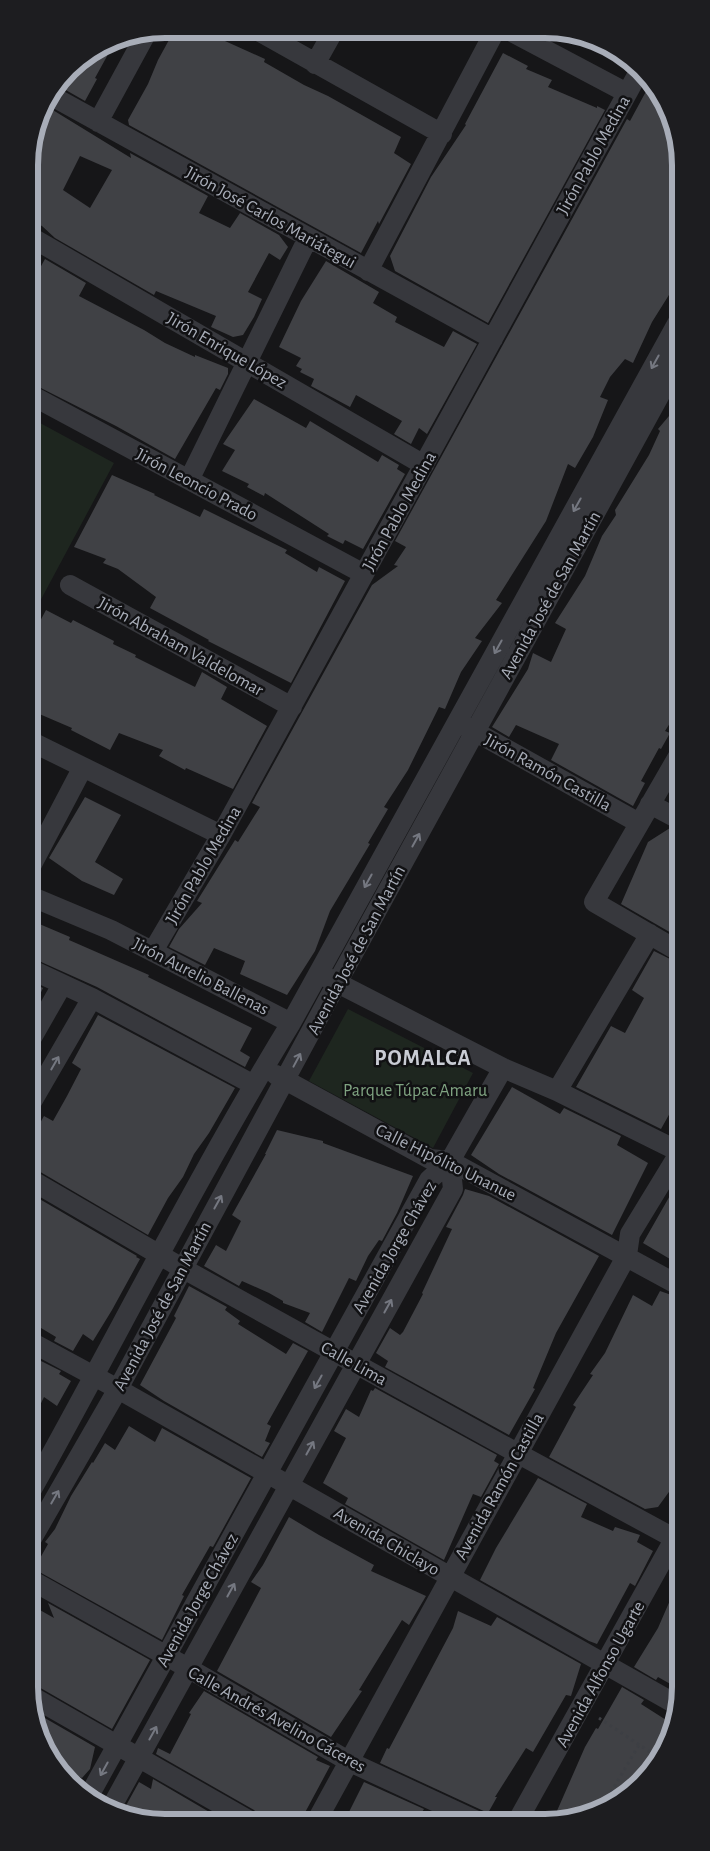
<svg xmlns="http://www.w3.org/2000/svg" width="710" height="1851" viewBox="0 0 710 1851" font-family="'Alegreya Sans',sans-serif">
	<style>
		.green { fill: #1e261f }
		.building { fill: #404145; fill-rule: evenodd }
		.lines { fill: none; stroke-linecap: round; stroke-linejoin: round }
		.path { stroke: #3d3f44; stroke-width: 3; stroke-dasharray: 2.5 4; stroke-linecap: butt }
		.street { stroke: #37383d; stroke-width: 20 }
		.oneway { stroke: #757881 }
		.labels { text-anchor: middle; stroke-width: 5; stroke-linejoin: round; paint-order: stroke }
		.street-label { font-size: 18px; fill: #a8adb8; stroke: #111113 }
		.park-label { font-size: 18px; fill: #7fa381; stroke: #111113 }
		.district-label { font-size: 22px; font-weight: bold; letter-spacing: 1px; fill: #c9ccd4; stroke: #111113 }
		.rim { fill: none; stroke: #a8adb8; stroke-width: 6 }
	</style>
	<rect width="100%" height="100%" fill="#161618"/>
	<!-- green -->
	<path class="green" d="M29,417l85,46 -84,157z
		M348,1009l125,64 -40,75 -124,-67z"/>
	<!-- building -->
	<path class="building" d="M175,29h43l11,5 -4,7 40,18 -1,3 40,23 24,11 73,41 -7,16 17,11 -32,60 -1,-3 -17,32 -232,-128 -1,-5 20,-36 10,-24z
		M117,38l-22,40 2,1 -12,22 -28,-16 18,-22 38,-24z
		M503,53l25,13 -2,3 26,11 -4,7 49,21v-2l8,4 -117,213 -93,-52 -5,-15 41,-79 35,-52 -1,-1z
		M650,84l29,54v141l-27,43 -19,41 -8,-4 -15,18 -10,20 8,3 -15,37 -18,31 -7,-4 -22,57 -50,79 6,3 -27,35 7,3 -21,31 -16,37 -6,-2 -31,63 -24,37 4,2 -20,34 2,1 -40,67 -15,40 -28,44 -47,-21 5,-13 -31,-13 -9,17 -36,-18 10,-18 23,-26 -5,-2 38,-61 3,2 22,-35 -8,-4 120,-218 26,-19 -4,-1 12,-18 -11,-6 232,-422 3,2z
		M43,104l88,54 -1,-5 78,43 -9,17 31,15 10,-15 39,22 9,12 -8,13 -11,-7 -21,39 14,7 -8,18 -11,18 -10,2 -22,-10 5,-11 -60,-25 -2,4 -99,-57 -13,-12 -13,-7v-64zM80,156l32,14 -22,38 -27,-18z
		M45,259l41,24 -7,13 65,34 21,13 30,14v-2l33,13v6l-8,16 -4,-2 -41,71 -59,-33 -87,-44v-120l11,6z
		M326,261l53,31 -6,11 24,14 -2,5 49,25 9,-16 24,13 -50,90 -8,-6 -8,16 -17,-10 8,-13 -46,-26 -6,12 -39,-21 3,-7 -14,-7 2,-3 -6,-3 5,-8 -22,-11 22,-46z
		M254,399l52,29 4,-7 68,41 4,-7 17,10 -2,4 8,5 -42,75 -18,-9 -2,4 -16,-8 2,-2 -64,-41 -1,3 -17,-9 2,-3 -27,-13 13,-21 -12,-6z
		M669,416l10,7v286l-14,22 5,2 -9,16 -2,-1 -18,33 4,2 -12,23 -82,-46 8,-16 -43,-19 -7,12 -17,-10 36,-58 5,-16 18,9 15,-33 -11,-6 30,-47 17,-40 14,-21 -1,-5 34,-55 11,-24 -2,-2z
		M112,475l43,19 -1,1 46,22 4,-8 83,41 -2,3 32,19 2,-5 26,14 -54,102 -83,-42 1,-1 -59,-32 6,-11 -38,-28 -15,-6 3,-4 -32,-12z
		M46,610l25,13 2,-3 41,21 -1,3 23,11 -1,2 60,30 7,-15 25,15 -6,12 46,27 -34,63 -47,-21 -1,2 -26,-14 4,-6 -44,-17 -9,17 -39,-20 1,-2 -42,-18v-70z
		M85,797l36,18 -26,47 28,17 -9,16 -32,-14 -33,-23z
		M30,815l11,7 -11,20z
		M670,828l10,4v106l-59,-34 27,-62z
		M30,920l40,17 -1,3 80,35 -1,2 104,51 -12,23 10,6 -5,10 -148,-80 -67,-30z
		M654,951l26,13v131l-19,34 -85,-42 35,-61 14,7 19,-35 -12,-8z
		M30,982l13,6 -13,28z
		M98,1015l137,73 -26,45 -15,21 -11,23 -15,21 -20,37 -111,-65 -6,-2v-29l13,-23 9,5 14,-25 14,-27 -9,-6z
		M512,1087l48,27 4,-6 57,28 -4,9 31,18 -36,72 -113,-61 -28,-19z
		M277,1130l46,11v2l90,33 -16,37 -15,28 -3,-1 -11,16 -12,25 -7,-3 -27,54 -17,-10 5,-9 -27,-10v-2l-14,-8 -27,-12 -3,5 -35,-20 12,-21 10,6 15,-30 -9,-6 34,-61h-1z
		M680,1178v87l-37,-22z
		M465,1189l24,7 110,60 -43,77 -23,55 2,1 -26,46 -124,-68 3,-6 -12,-8 14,-25 10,7 3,-3 20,-38 -1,-1 30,-64 -6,-2 17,-32z
		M31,1194l106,62 -1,1 4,2 -28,51 -19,31 -10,-7 -10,17 -19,-10 2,-4 -25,-15z
		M189,1286l38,21 -2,3 15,11 -2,3 48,30 7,-11 15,8 -41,73 4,2 -6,15 5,2 -8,14 -98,-56 -24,-16 36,-67 -2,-2z
		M660,1291l20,7v75l-8,16 9,4v95l-7,-3 -16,22 -13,2 -96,-52 27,-50 -3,-2 20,-30 -3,-1 15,-21 28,-58 19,11z
		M41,1361l20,10 -2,3 12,7 -14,25 -13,-9 -13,27v-62l7,4z
		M375,1388l122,67 -3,6 5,3 -18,33 -8,-3 -29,66 -99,-56 3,-6 -25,-15 23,-45 -12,-7 12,-22 13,8 12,-27 2,1z
		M129,1426l26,16 7,-14 89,50 -38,69 -3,-1 -28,49 2,1 -22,44 -128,-71 14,-25 -3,-2 10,-13 16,-33 21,-34 1,1 12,-20 10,7z
		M538,1478l49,26 -6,13 32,14 2,-4 25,8 -3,7 16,9 -18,35 -5,-3 -33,61 -8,-3 -109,-61 16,-32z
		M289,1517l30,18 55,30 -3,6 55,25 -17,29 -7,-5 -43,70 3,1 -31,46 -114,-66 44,-83 -10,-6 12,-17z
		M681,1575v115l-23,-13 -2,3 -22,-13 24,-39z
		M48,1603l102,57 -38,69 -75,-43 -6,-2v-79l23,13z
		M458,1611l33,15 6,-9 84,47 -10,32 -5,-1 -33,57 -7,-4 -31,49h2l-9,16 -108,-50 7,-15 2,1 64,-121z
		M622,1687l22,13 -3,4 33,21 -3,13 -27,41 -30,25 -42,16h-19l32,-73 11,-19 2,1z
		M204,1691l114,66 -2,3 14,6 -29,54h-41l-2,-6 -4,-4 -98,-56 2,-6 12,6 21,-40 -2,-1z
		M31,1710l64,37 -5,22 -8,9 -10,-5 -4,9 -37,-69z
		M153,1779l70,41h-85l-15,-9 16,-29 12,7z
		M364,1782l60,27 -7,11h-72z"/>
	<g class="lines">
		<!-- path -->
		<path class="path" d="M599,1718l60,40
			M601,1809l38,-64"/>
		<!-- street -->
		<path class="street" d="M255,29l187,105
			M510,31l117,62
			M315,64l19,-34
			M50,95l443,244
			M98,122l49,-90
			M29,236l395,229
			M368,271l127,-240
			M29,394l335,180
			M189,480l119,-242
			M70,585l222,122
			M465,726l174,97
			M30,741l191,94
			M680,753l-86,149 86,50
			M650,804l30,16
			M30,868l53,-101
			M30,896l81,34 180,93
			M153,951l68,-116 420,-767
			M30,969l62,29 162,87
			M326,977l177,91 54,23 123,61
			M30,1041l32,-56
			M276,1075l154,84 20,2 230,125
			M557,1091l93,-157
			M30,1105l62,-107
			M31,1180l151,88 335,185 164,89
			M31,1342l87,47 561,317
			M31,1491c87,-156 167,-316 260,-468l388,-703
			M31,1540l87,-151 219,-406 342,-623
			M31,1580l157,88 162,94 125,58
			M31,1696l217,124
			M90,1794l339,-614 21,-19 53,-93
			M112,1806l341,-617 -3,-28
			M317,1820l310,-565 3,-21 50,-82
			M518,1820l163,-293"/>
	</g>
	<!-- one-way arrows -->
	<defs><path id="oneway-shaft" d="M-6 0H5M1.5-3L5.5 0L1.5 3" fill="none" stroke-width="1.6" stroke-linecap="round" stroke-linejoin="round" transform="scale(1.25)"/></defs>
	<g class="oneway">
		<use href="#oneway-shaft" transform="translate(655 362) rotate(119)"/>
		<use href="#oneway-shaft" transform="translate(577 505) rotate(119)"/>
		<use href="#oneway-shaft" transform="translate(498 647) rotate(119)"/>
		<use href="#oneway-shaft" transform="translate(416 840) rotate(-61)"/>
		<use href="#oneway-shaft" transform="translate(368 881) rotate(119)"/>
		<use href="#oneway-shaft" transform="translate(297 1060) rotate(-62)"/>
		<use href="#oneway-shaft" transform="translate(55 1063) rotate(-60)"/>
		<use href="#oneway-shaft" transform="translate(218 1202) rotate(-61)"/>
		<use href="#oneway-shaft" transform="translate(388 1306) rotate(-61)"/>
		<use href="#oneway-shaft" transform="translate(318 1382) rotate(119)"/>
		<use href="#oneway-shaft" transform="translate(310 1448) rotate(-61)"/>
		<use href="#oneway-shaft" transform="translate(55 1497) rotate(-60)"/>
		<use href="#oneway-shaft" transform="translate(231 1590) rotate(-61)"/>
		<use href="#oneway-shaft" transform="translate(153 1733) rotate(-61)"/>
		<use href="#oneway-shaft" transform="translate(104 1769) rotate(119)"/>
	</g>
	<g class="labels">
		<!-- street labels -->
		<g class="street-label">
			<text transform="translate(593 155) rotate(-61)" y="6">Jirón Pablo Medina</text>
			<text transform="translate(271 217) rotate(29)" y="6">Jirón José Carlos Mariátegui</text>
			<text transform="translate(227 350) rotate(30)" y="6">Jirón Enrique López</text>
			<text transform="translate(197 484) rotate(28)" y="6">Jirón Leoncio Prado</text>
			<text transform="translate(399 511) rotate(-61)" y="6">Jirón Pablo Medina</text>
			<text transform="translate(550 595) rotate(-61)" y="6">Avenida José de San Martín</text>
			<text transform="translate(181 646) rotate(29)" y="6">Jirón Abraham Valdelomar</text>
			<text transform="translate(548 772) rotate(29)" y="6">Jirón Ramón Castilla</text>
			<text transform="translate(203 865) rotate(-60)" y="6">Jirón Pablo Medina</text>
			<text transform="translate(356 950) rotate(-62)" y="6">Avenida José de San Martín</text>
			<text transform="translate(201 976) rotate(27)" y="6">Jirón Aurelio Ballenas</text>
			<text transform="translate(446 1162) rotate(26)" y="6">Calle Hipólito Unanue</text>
			<text transform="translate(394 1247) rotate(-60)" y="6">Avenida Jorge Chávez</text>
			<text transform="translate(162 1306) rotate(-62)" y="6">Avenida José de San Martín</text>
			<text transform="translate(354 1363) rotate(29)" y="6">Calle Lima</text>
			<text transform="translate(499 1486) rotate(-61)" y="6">Avenida Ramón Castilla</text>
			<text transform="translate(387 1541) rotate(30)" y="6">Avenida Chiclayo</text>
			<text transform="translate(197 1600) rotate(-61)" y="6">Avenida Jorge Chávez</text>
			<text transform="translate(600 1674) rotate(-61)" y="6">Avenida Alfonso Ugarte</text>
			<text transform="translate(277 1719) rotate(29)" y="6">Calle Andrés Avelino Cáceres</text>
		</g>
		<!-- park labels -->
		<g class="park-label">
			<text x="415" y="1096">Parque Túpac Amaru</text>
		</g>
		<!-- district labels -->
		<g class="district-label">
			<text x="423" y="1065">POMALCA</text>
		</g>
	</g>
	<!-- crop -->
	<path d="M0 0H710V1851H0ZM165 38H545A127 127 0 0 1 672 165V1687A127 127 0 0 1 545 1814H165A127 127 0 0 1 38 1687V165A127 127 0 0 1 165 38Z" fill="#1d1d20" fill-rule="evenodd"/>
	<path class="rim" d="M165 38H545A127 127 0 0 1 672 165V1687A127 127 0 0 1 545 1814H165A127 127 0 0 1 38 1687V165A127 127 0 0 1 165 38Z"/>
</svg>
